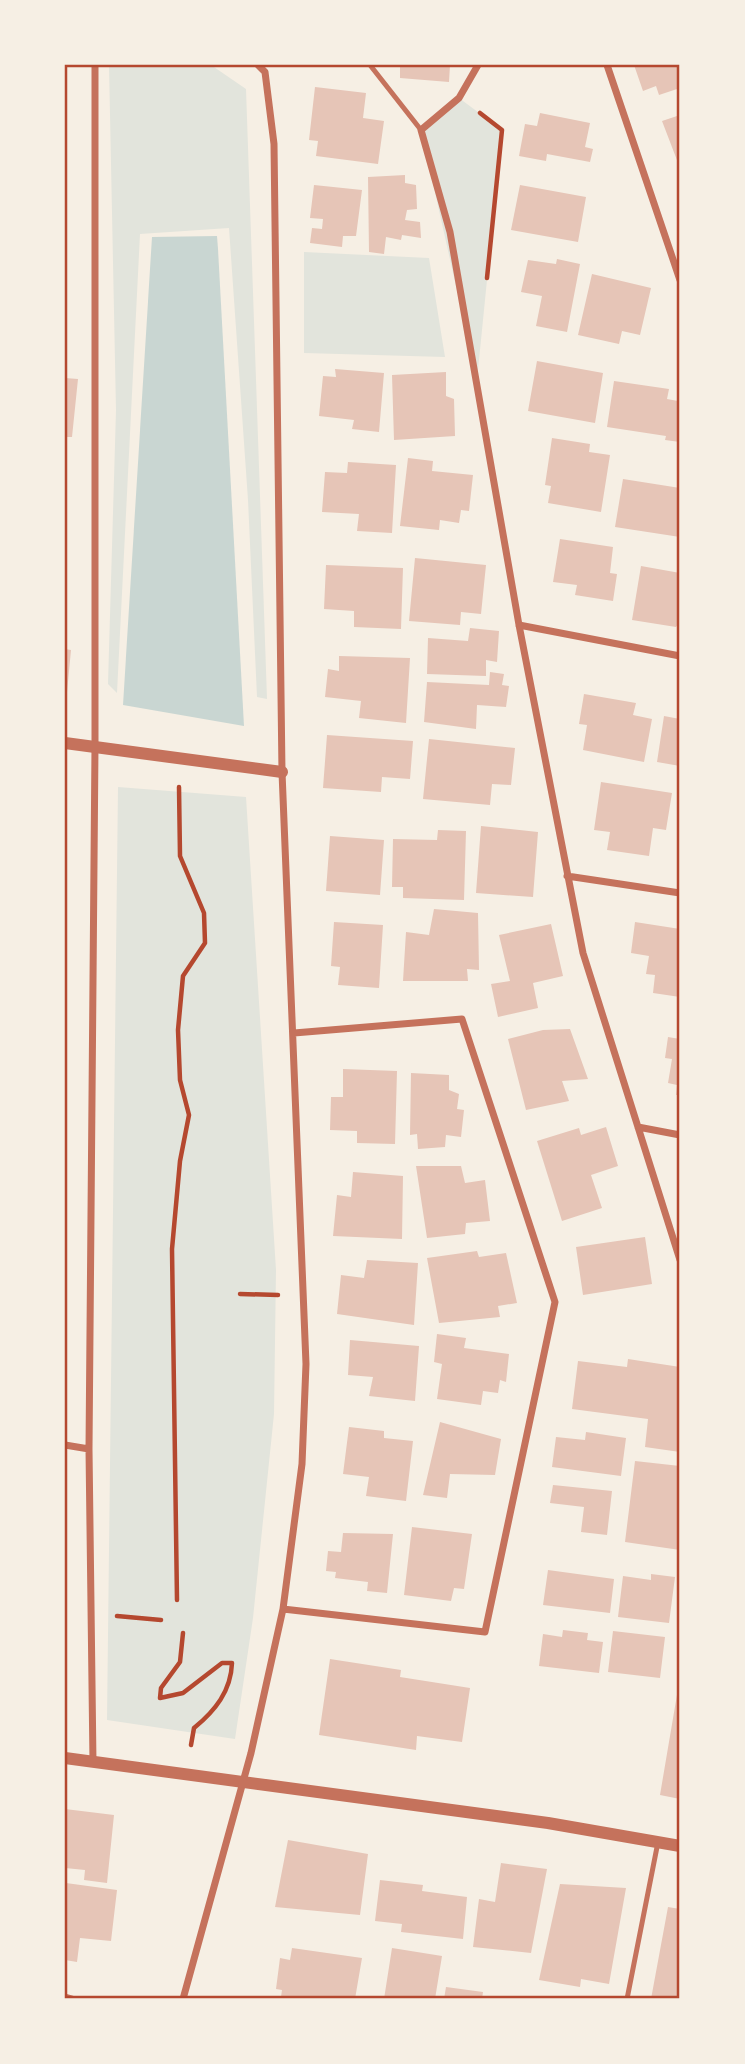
<svg xmlns="http://www.w3.org/2000/svg" width="745" height="2064" viewBox="0 0 745 2064" font-family="Rubik,sans-serif">
	<style>
		.green { fill: #e2e4dc }
		.water { fill: #c9d6d2 }
		.building { fill: #e6c5b7 }
		.lines { fill: none; stroke-linecap: round; stroke-linejoin: round }
		.path { stroke: #b5482f; stroke-width: 4.5 }
		.service { stroke: #c5725c; stroke-width: 5 }
		.minor { stroke: #c5725c; stroke-width: 7 }
		.tertiary { stroke: #c5725c; stroke-width: 12 }
		.neatline { fill: none; stroke: #b5482f; stroke-width: 2.5 }
	</style>
	<rect width="100%" height="100%" fill="#f6efe4"/>
	<!-- green -->
	<path class="green" d="M109,65h102l35,24 21,610 -10,-2 -9,-197 -19,-272 -89,6 -23,459 -9,-9 8,-274z
		M459,98l43,32 -25,250 -56,-250z
		M304,252l125,6 16,99 -141,-4z
		M118,787l128,10 30,473 -2,144 -21,204 -18,121 -128,-19z"/>
	<!-- water -->
	<path class="water" d="M217,236l1,13 26,477 -121,-21 29,-468z"/>
	<!-- building -->
	<path class="building" d="M400,65h50l-1,17 -49,-4z
		M634,65h46v23l-21,7 -3,-9 -13,5z
		M315,87l51,6 -3,25 21,3 -6,43 -62,-8 2,-15 -9,-1z
		M540,113l50,10 -5,24 8,2 -3,13 -43,-8 -1,7 -27,-5 6,-32 12,2z
		M680,115v53l-18,-47z
		M405,175v8l11,2 1,24 -10,1 -2,10 15,2 1,16 -19,-3 -1,5 -15,-3 -2,17 -15,-2 -1,-75z
		M314,185l48,5 -6,46h-13l-1,11 -32,-4 2,-15 10,1 1,-10 -13,-1z
		M520,185l66,12 -8,45 -67,-12z
		M557,259l23,5 -13,68 -31,-6 6,-30 -21,-4 7,-32 28,4z
		M592,274l59,14 -11,47 -18,-4 -3,13 -41,-9z
		M537,361l66,12 -8,50 -67,-12z
		M335,369l49,4 -5,59 -27,-3 2,-9 -35,-4 4,-40 13,1z
		M446,372v24l8,3 1,37 -61,4 -2,-65z
		M65,378l13,1 -6,58h-7z
		M614,381l55,8 -2,10 11,2 -1,6 3,1v34l-15,-2 1,-4 -59,-9z
		M552,438l38,6 -1,8 21,3 -9,57 -53,-9 3,-17 -6,-1z
		M408,458l25,3 -1,10 41,4 -4,36 -8,-1 -2,13 -19,-3 -1,10 -39,-4z
		M348,462l48,3 -4,68 -35,-2 2,-17 -37,-2 3,-40 22,1z
		M623,479l57,9v49l-65,-10z
		M560,539l53,8 -3,26 7,1 -4,27 -38,-6 2,-10 -24,-3z
		M415,558l71,7 -5,49 -20,-2 -1,13 -51,-4z
		M326,565l77,3 -2,61 -47,-2v-16l-30,-2z
		M641,566l39,7v48l-4,6 -44,-7z
		M470,628l29,3 -2,31 -11,-2v16l-59,-2 1,-36 40,3z
		M65,649l6,1 -4,42h-2z
		M339,656l71,2 -4,65 -47,-5 2,-17 -36,-4 3,-28 11,2z
		M490,672l14,2 -2,11 7,1 -3,21 -29,-2 -1,24 -52,-7 3,-40 62,3z
		M584,694l52,9 -3,12 19,4 -8,43 -61,-12 4,-25 -8,-1z
		M664,716l16,3v47l-23,-4z
		M327,735l86,6 -3,38 -28,-2 -1,15 -58,-4z
		M429,739l86,9 -4,37 -19,-1 -2,21 -67,-6z
		M601,782l71,11 -6,37 -13,-2 -4,28 -42,-6 3,-18 -16,-2z
		M481,826l57,6 -5,65 -57,-4z
		M438,830l28,1 -2,69 -61,-2v-11h-11l1,-48 44,1z
		M330,836l54,4 -4,55 -54,-4z
		M434,909l44,4 1,57 -12,-1 1,12h-65l3,-49 23,3z
		M334,922l49,3 -4,63 -41,-3 2,-18 -9,-1z
		M635,922l45,7v68l-27,-4 2,-18 -9,-1 3,-18 -18,-3z
		M551,924l12,52 -30,7 5,25 -40,9 -7,-33 19,-3 -11,-46z
		M570,1029l18,50 -26,2 7,20 -43,9 -18,-71 35,-9z
		M668,1037l12,2v56h-4l1,-10 -9,-2 4,-24 -7,-1z
		M343,1069l54,2 -2,73 -38,-1v-12l-27,-1 1,-33h12z
		M411,1073l38,2v15l10,4 -2,15 7,1 -3,27 -15,-2 -1,12 -27,2 -1,-15 -7,1z
		M606,1127l12,39 -27,9 11,33 -40,13 -25,-80 42,-13 2,7z
		M416,1166h45l4,17 20,-3 5,41 -24,2 -1,11 -38,4z
		M353,1172l50,4 -1,63 -69,-3 4,-41 14,2z
		M645,1237l7,47 -69,11 -7,-48z
		M477,1251l2,6 27,-4 11,50 -19,3 2,11 -61,6 -12,-65z
		M367,1260l51,3 -4,62 -77,-11 4,-39 23,3z
		M437,1334l29,4 -2,10 45,6 -3,28 -6,-2 -2,13 -15,-2 -2,14 -44,-6 5,-35 -8,-2z
		M350,1340l69,6 -4,55 -46,-5 4,-19 -25,-2z
		M628,1359l52,8v85l-35,-5 3,-28 -76,-10 6,-48 49,6z
		M440,1422l61,17 -6,36 -45,-1 -3,24 -24,-3z
		M349,1427l35,4v7l29,3 -7,60 -40,-5 3,-19 -26,-3z
		M586,1432l40,6 -5,38 -69,-9 4,-30 29,3z
		M635,1461l45,5v84l-55,-8z
		M553,1485l59,6 -5,44 -26,-3 3,-25 -34,-4z
		M412,1527l60,7 -8,55 -10,-1 -3,13 -47,-6z
		M343,1533l50,1 -6,59 -20,-2 1,-9 -33,-4 1,-6 -10,-1 2,-20 13,1z
		M548,1570l66,9 -4,34 -67,-8z
		M651,1574l24,3 -6,46 -51,-6 5,-41 28,4z
		M563,1630l25,3 -1,7 16,2 -4,31 -60,-7 4,-32 19,3z
		M613,1631l52,6 -5,41 -52,-6z
		M330,1659l71,11 -1,7 70,11 -8,54 -45,-6 -1,14 -97,-15z
		M679,1683h1v116l-20,-4z
		M65,1809l49,6 -7,68 -23,-3 1,-10 -20,-2z
		M288,1840l80,14 -8,61 -85,-8z
		M501,1863l46,6 -16,84 -58,-6 6,-48 16,3z
		M380,1880l43,5 -1,6 45,6 -4,42 -62,-7 1,-8 -27,-3z
		M66,1883l51,7 -6,51 -31,-3 -3,24 -12,-2z
		M560,1884l66,4 -17,96 -28,-5 -1,8 -41,-7z
		M668,1907l12,2v90h-29z
		M292,1948l70,10 -7,41 -74,-2 1,-7 -6,-1 4,-31 10,2z
		M392,1948l50,8 -7,43h-51z
		M446,1987l37,5 -1,7h-38z"/>
	<g class="lines">
		<!-- path -->
		<path class="path" d="M480,113l22,17 -15,148
			M240,1294l38,1
			M177,1600l-5,-351 8,-88 9,-46 -9,-35 -2,-50 5,-54 22,-33 -1,-30 -24,-57 -1,-69
			M117,1616l44,4
			M183,1633l-3,29 -19,26 -1,10 23,-5 39,-30h10c-1,28 -17,48 -38,65l-3,17"/>
		<!-- service -->
		<path class="service" d="M370,65l51,65
			M627,1999l31,-157"/>
		<!-- minor -->
		<path class="minor" d="M478,65l-19,33 -38,32 29,102 69,393 64,328 97,307
			M607,65l73,215
			M519,625l161,31
			M567,876l113,17
			M638,1127l42,8
			M65,1445l24,4
			M283,1609l202,23 70,-330 -93,-283 -168,14
			M93,1762l-4,-313 6,-703v-681
			M65,1997l7,2
			M183,1999l68,-246 32,-144 19,-145 4,-100 -24,-592 -8,-628 -9,-72 -7,-7"/>
		<!-- tertiary -->
		<path class="tertiary" d="M65,743l217,29
			M65,1758l483,65 132,23"/>
	</g>
	<!-- border -->
	<rect width="745" height="2064" fill="none" stroke="#f6efe4" stroke-width="133"/>
	<rect x="66" y="66" width="612" height="1931" class="neatline"/>
</svg>
